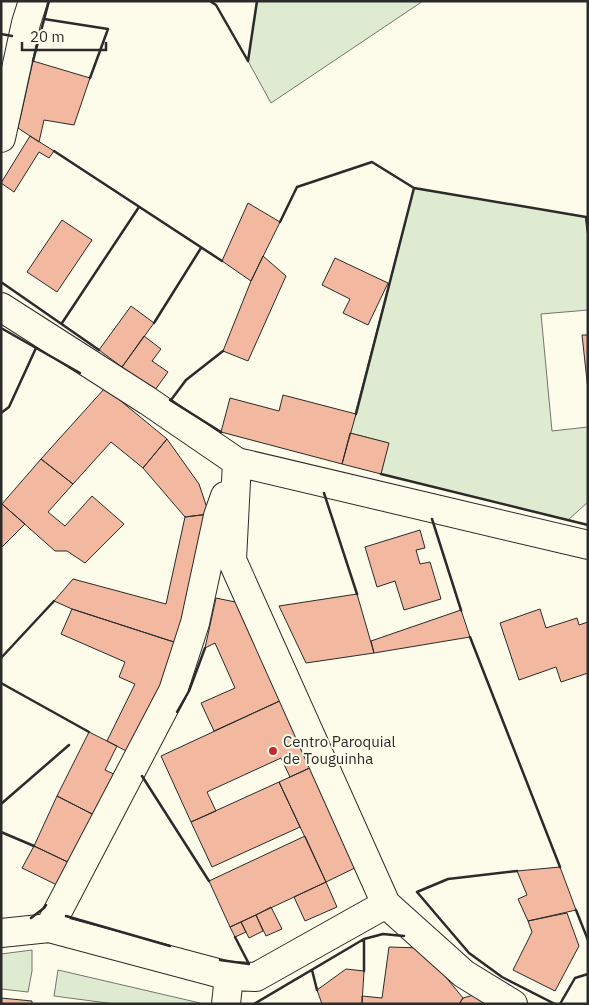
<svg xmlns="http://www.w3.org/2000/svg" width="589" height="1005" viewBox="0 0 589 1005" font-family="'IBM Plex Sans',sans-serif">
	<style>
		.green { fill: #deebd1; stroke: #74746e }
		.building { fill: #f2b8a0; stroke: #2b2b2b }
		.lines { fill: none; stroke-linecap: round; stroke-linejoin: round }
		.minor-casing { stroke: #2b2b2b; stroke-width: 30 }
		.minor { stroke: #fdfbea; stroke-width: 28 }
		.wall { stroke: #2b2b2b; stroke-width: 2.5 }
		.poi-dot { fill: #c62828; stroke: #fdfbea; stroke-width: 2 }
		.labels { text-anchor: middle; stroke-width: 4; stroke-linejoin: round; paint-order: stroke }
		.poi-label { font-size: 15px; fill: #2b2b2b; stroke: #fdfbea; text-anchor: start }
	</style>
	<rect width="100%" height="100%" fill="#fdfbea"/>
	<!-- green -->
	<path class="green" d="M257,1h166l-152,102 -23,-42z
		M414,188l172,29 2,16v77l-47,4 11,117 36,-4v75l-20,18 -187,-46 7,-31 -38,-10z
		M32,950v21l-4,21 -27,-3v-35z
		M58,970l142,33v1h-85l-61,-8z"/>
	<!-- building -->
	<path class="building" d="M33,61l57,17 -16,47 -30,-5 -5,22 -21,-14z
		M30,136l24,15 -5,7 -10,-6 -25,40 -13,-9z
		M248,203l32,19 -29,59 -29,-20z
		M62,220l30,20 -35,52 -30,-20z
		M263,256l23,20 -38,85 -25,-10 28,-70z
		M335,258l53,25 -20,42 -25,-12 7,-14 -28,-14z
		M131,306l23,17 -32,44 -23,-17z
		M582,335h6v55z
		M144,336l17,13 -9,12 16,11 -13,18 -33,-23z
		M105,388l62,51 -24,29 -32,-26 -38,42 -32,-25z
		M283,395l73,19 -14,50 -121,-32 9,-34 49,13z
		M350,433l39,10 -8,31 -39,-10z
		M167,439l32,45 10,30 -24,3 -42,-49z
		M41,459l32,25 -25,28 17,14 27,-30 32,28 -39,39 -18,-12h-12l-53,-47z
		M2,504l23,20 -24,24v-43z
		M209,514l-32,129 -105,-34 -18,-8 19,-22 93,25 19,-87z
		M420,530l5,18 -9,2 4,14 10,-2 11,37 -37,11 -9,-29 -18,6 -12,-40z
		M357,594l17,59 -68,10 -27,-57z
		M216,598l24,5 44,96 -70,32 -13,-28 34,-15 -20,-45 -10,5z
		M72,609l105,34 -19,50 -28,60 -23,-12 28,-57 -16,-7 6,-15 -64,-28z
		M540,609l6,19 31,-10 2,7 9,-3v51l-27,9 -5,-15 -37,13 -19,-57z
		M461,610l9,27 -96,16 -3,-12z
		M284,699l30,67 -24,11 -9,-19 -74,34 9,19 -25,11 -30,-66z
		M89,732l28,14 -12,24 13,6 -20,41 -41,-21z
		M314,766l47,99 -35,17 -47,-100z
		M279,782l21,45 -88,40 -21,-45z
		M57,796l41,21 -26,47 -38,-18z
		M305,836l21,46 -96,45 -21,-46z
		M34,846l38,18 -15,21 -35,-17z
		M560,867l16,43 -48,11 -10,-22 9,-4 -10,-24z
		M326,882l11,25 -32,14 -11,-24z
		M271,907l11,22 -16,7 -10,-21z
		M567,913l12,33 -24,45 -42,-21 19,-38 -4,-11z
		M256,915l7,16 -14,7 -8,-16z
		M241,922l5,10 -11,5 -5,-10z
		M389,947l33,1 41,50 -4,6h-97v-8l20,2z
		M346,969l18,2 -2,33h-40l-5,-14z
		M477,994l15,10h-33l4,-6z
		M1,998l31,3v3h-31z"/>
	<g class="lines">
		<!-- minor casing -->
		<g class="minor-casing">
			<path id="minor" d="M1,138l25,-115 7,-22
				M1,307l147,94 89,61 351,83
				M237,462l-5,98 154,344 78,70 49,30
				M49,928l124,-237 22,-68 23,-107 7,-20
				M1,933l48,-5 180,48 27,1 130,-73
				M226,1004l3,-28"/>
		</g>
		<!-- minor -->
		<use href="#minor" class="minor"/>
		<!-- wall -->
		<path class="wall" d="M210,1l6,4 32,56 9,-60
			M44,19l64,10 -18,49
			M1,34l11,2
			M33,61l16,-60
			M54,151l168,110
			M414,188l172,29
			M588,217h-2l2,16
			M280,222l17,-35 75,-25 42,26 -58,226
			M1,282l98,68
			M62,323l77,-116
			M154,323l47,-75
			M1,328l79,45
			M170,400l51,32
			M171,400l15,-20 37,-29
			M1,413l8,-6 27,-59
			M381,474l207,51
			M324,493l33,101
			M432,519l29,91
			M470,637l90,230
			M1,658l53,-57
			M1,683l88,49
			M177,712l12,-21 16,-43
			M142,776l67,105
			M1,804l68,-59
			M1,832l33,14
			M517,871l-69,8 -31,13 52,61 33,24 53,27
			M576,910l12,30
			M66,916l104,30
			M31,918l13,-10 2,-3
			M364,939l19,-5 21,2
			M220,960l29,4 -14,-27
			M312,970l5,20
			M254,1004l110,-65v32
			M560,1004l15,-26 13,-4"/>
	</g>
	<!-- markers -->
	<circle class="poi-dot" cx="273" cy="751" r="5"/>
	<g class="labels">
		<!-- poi labels -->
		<g class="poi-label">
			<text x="283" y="747">Centro Paroquial<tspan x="283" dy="17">de Touguinha</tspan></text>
		</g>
	</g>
	<!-- border -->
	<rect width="589" height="1005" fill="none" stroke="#2b2b2b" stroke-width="5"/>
	<!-- scale -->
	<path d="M22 42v8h84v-8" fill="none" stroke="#2b2b2b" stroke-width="2.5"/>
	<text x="30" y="42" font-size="15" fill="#2b2b2b" stroke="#fdfbea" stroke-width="4" paint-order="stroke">20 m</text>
</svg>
